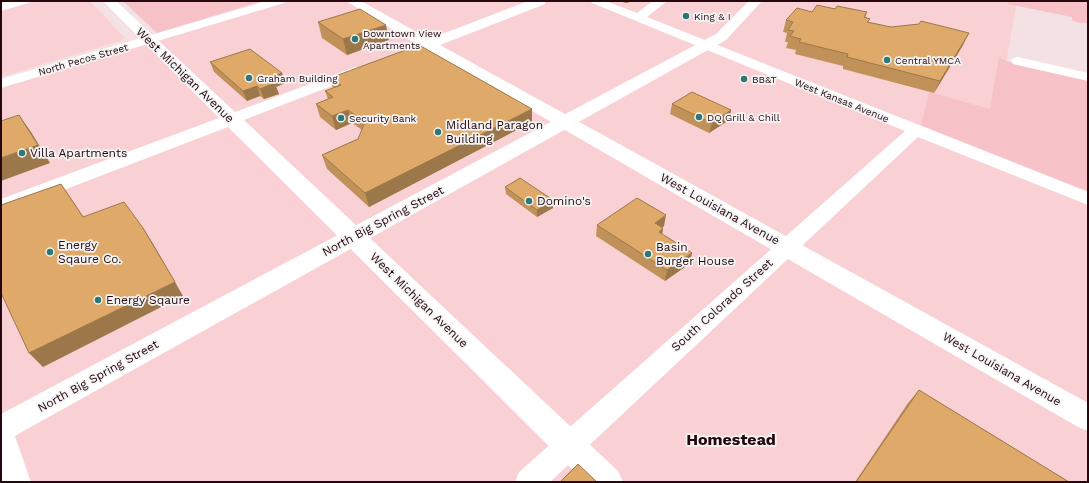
<svg xmlns="http://www.w3.org/2000/svg" width="1089" height="483" viewBox="0 0 1089 483" font-family="'Work Sans',sans-serif">
	<style>
		.built { fill: #f9d1d5 }
		.green { fill: #f7c1c8 }
		.lines { fill: none; stroke-linecap: round; stroke-linejoin: round }
		.street { fill: #fff; fill-rule: evenodd }
		.secondary { fill: #fff; fill-rule: evenodd }
		.highway { fill: #fff; fill-rule: evenodd }
		.wall { fill: #c0925a }
		.shaded-wall { fill: #9c774a }
		.building { fill: #dfaa69; stroke: #9c774a }
		.poi-dot { fill: #2e7774; stroke: #f4f4f4; stroke-width: 1.5 }
		.labels { text-anchor: middle; stroke-width: 3.5; stroke-linejoin: round; paint-order: stroke }
		.far-poi-label { font-size: 10px; fill: #25070d; stroke: #f4f4f4; text-anchor: start }
		.far-street-label { font-size: 10px; fill: #25070d; stroke: #f4f4f4 }
		.street-label { font-size: 12px; fill: #25070d; stroke: #f4f4f4 }
		.poi-label { font-size: 12px; fill: #25070d; stroke: #f4f4f4; text-anchor: start }
		.near-neighbourhood-label { font-size: 16px; font-weight: bold; fill: #25070d; stroke: #f4f4f4 }
	</style>
	<rect width="100%" height="100%" fill="#f4e1e3"/>
	<!-- built -->
	<path class="built" d="M39,1h51l35,37 -5,3 -119,36v-67z
		M281,1h736l-20,113 91,24v344h-1087v-398z"/>
	<!-- green -->
	<path class="green" d="M123,1h140l-106,32z
		M1008,1h80v22h-9l-7,-3v-3l-65,-13z
		M999,57l7,4 82,19v111l-167,-66 8,-33 61,17z"/>
	<g class="lines">
		<!-- street -->
		<path class="street" d="M10,1h20l-2,2 -27,8v-8z
			M267,1h19l-2,2 -283,85v-9z
			M590,1h16l31,12 16,-12h14l-20,16 441,175v13l-170,-68 -368,345h-35l4,-10 386,-341 -313,-128z
			M1018,57l70,16v8l-75,-17 -2,-3 2,-3z
			M1,419l9,3 21,60h-28l-2,-6z"/>
		<!-- secondary -->
		<path class="secondary" d="M103,1h13l119,111 120,-45h10l3,3 -3,3 -121,47 374,351 5,11h-38l-357,-355 -227,87v-15l218,-81z
			M346,1h15l68,38 99,-38h18l-1,3 -105,41 648,358v28l-10,-4 -651,-377 -9,2 -5,-1 -2,-3 5,-4z"/>
		<!-- highway -->
		<path class="highway" d="M749,1h13l-36,39 -715,398 -10,4v-28l715,-380z"/>
	</g>
	<!-- wall -->
	<path class="wall" d="M621,1h14l-10,2z
		M835,9l32,3 -2,6 5,1 -2,3 95,23 -29,48 -91,-24v-3l-48,-12 1,-4 -10,-2 2,-6h-3l2,-9 -4,-1 3,-12 26,-8z
		M318,22l71,18 -42,15 -25,-17z
		M210,62l72,11 3,10 -9,4 3,7 -15,5 -4,-3 -13,5 -33,-29z
		M330,78l202,31v13l-163,85 -42,-38 -5,-14 36,-16 4,-9 -10,-7 -16,7 -16,-13 -4,-13 12,-5 -3,-8 8,-2z
		M672,104l59,6 -2,10 -20,13 -39,-19z
		M505,187l48,21 -16,9 -31,-23z
		M597,225l67,1 -2,2h1l-1,7 30,18 -3,11 -24,17 -69,-45z
		M919,390l150,92h-214l53,-79z"/>
	<!-- shaded-wall -->
	<path class="shaded-wall" d="M625,1h10l-10,2z
		M386,25l3,15 -42,15 -4,-16z
		M969,33l-6,12 -29,48 6,-12z
		M282,73l3,10 -9,4 3,7 -15,5 -4,-10 9,-11z
		M257,86l3,10 -13,5 -4,-10z
		M532,109v13l-163,85 -4,-14z
		M348,110l4,13 -16,7 -4,-14z
		M731,110l-2,10 -20,13 3,-10z
		M19,115l12,17 19,31 -49,18v-23z
		M61,184l9,13 23,34 -10,-14z
		M553,200v8l-16,9v-7z
		M666,215l-2,11 -11,8 2,-11z
		M143,228l9,14 31,54 -140,71 -14,-14z
		M663,228l-2,11 -2,-7z
		M692,253l-3,11 -24,17 2,-11z"/>
	<!-- building -->
	<path class="building" d="M817,5l18,4 2,-3 30,6 -3,5 6,2 -3,3 24,5 28,-3 2,-3 48,12 -29,48 -93,-24 1,-3 -49,-12 2,-3 -11,-3 4,-5 -6,-1 5,-8 -7,-2 11,-12 15,4z
		M360,9l26,16 -43,14 -25,-17z
		M419,45l113,64 -167,84 -43,-38 36,-16 7,-17 -17,-12 -16,6 -16,-12 17,-7 -8,-6 16,-6 -11,-7z
		M250,49l32,24 -13,5 6,5 -15,6 -3,-3 -14,5 -33,-29z
		M692,92l39,18 -19,13 -40,-19z
		M19,115l19,30 -37,13v-37z
		M520,178l33,22 -16,10 -32,-23z
		M61,184l22,33 41,-15 19,26 32,54 -146,71 -28,-60v-88z
		M637,198l29,17 -11,8 8,5 -4,4 33,21 -25,17 -70,-45z
		M919,390l150,92h-213z
		M578,464l19,18h-37z"/>
	<!-- markers -->
	<g class="poi-dot">
		<circle cx="686" cy="16" r="4"/>
		<circle cx="355" cy="39" r="4"/>
		<circle cx="887" cy="60" r="4"/>
		<circle cx="249" cy="78" r="4"/>
		<circle cx="744" cy="79" r="4"/>
		<circle cx="699" cy="117" r="4"/>
		<circle cx="341" cy="118" r="4"/>
		<circle cx="438" cy="132" r="4"/>
		<circle cx="22" cy="153" r="4"/>
		<circle cx="529" cy="201" r="4"/>
		<circle cx="50" cy="252" r="4"/>
		<circle cx="648" cy="254" r="4"/>
		<circle cx="98" cy="300" r="4"/>
	</g>
	<g class="labels">
		<!-- far-poi labels -->
		<g class="far-poi-label">
			<text x="694" y="20">King &amp; I</text>
			<text x="363" y="37">Downtown View<tspan x="363" dy="12">Apartments</tspan></text>
			<text x="895" y="64">Central YMCA</text>
			<text x="257" y="82">Graham Building</text>
			<text x="752" y="83">BB&amp;T</text>
			<text x="707" y="121">DQ Grill &amp; Chill</text>
			<text x="349" y="122">Security Bank</text>
		</g>
		<!-- far-street labels -->
		<g class="far-street-label">
			<text transform="translate(83 59) rotate(-16)" y="4">North Pecos Street</text>
			<text transform="translate(842 100) rotate(22)" y="4">West Kansas Avenue</text>
		</g>
		<!-- street labels -->
		<g class="street-label">
			<text transform="translate(185 75) rotate(44)" y="4">West Michigan Avenue</text>
			<text transform="translate(720 209) rotate(29)" y="4">West Louisiana Avenue</text>
			<text transform="translate(383 221) rotate(-28)" y="4">North Big Spring Street</text>
			<text transform="translate(419 300) rotate(44)" y="4">West Michigan Avenue</text>
			<text transform="translate(722 305) rotate(-42)" y="4">South Colorado Street</text>
			<text transform="translate(1002 369) rotate(30)" y="4">West Louisiana Avenue</text>
			<text transform="translate(98 376) rotate(-29)" y="4">North Big Spring Street</text>
		</g>
		<!-- poi labels -->
		<g class="poi-label">
			<text x="446" y="129">Midland Paragon<tspan x="446" dy="14">Building</tspan></text>
			<text x="30" y="157">Villa Apartments</text>
			<text x="537" y="205">Domino's</text>
			<text x="58" y="249">Energy<tspan x="58" dy="14">Sqaure Co.</tspan></text>
			<text x="656" y="251">Basin<tspan x="656" dy="14">Burger House</tspan></text>
			<text x="106" y="304">Energy Sqaure</text>
		</g>
		<!-- near-neighbourhood labels -->
		<g class="near-neighbourhood-label">
			<text x="731" y="445">Homestead</text>
		</g>
	</g>
	<!-- border -->
	<rect width="1089" height="483" fill="none" stroke="#25070d" stroke-width="4"/>
</svg>
